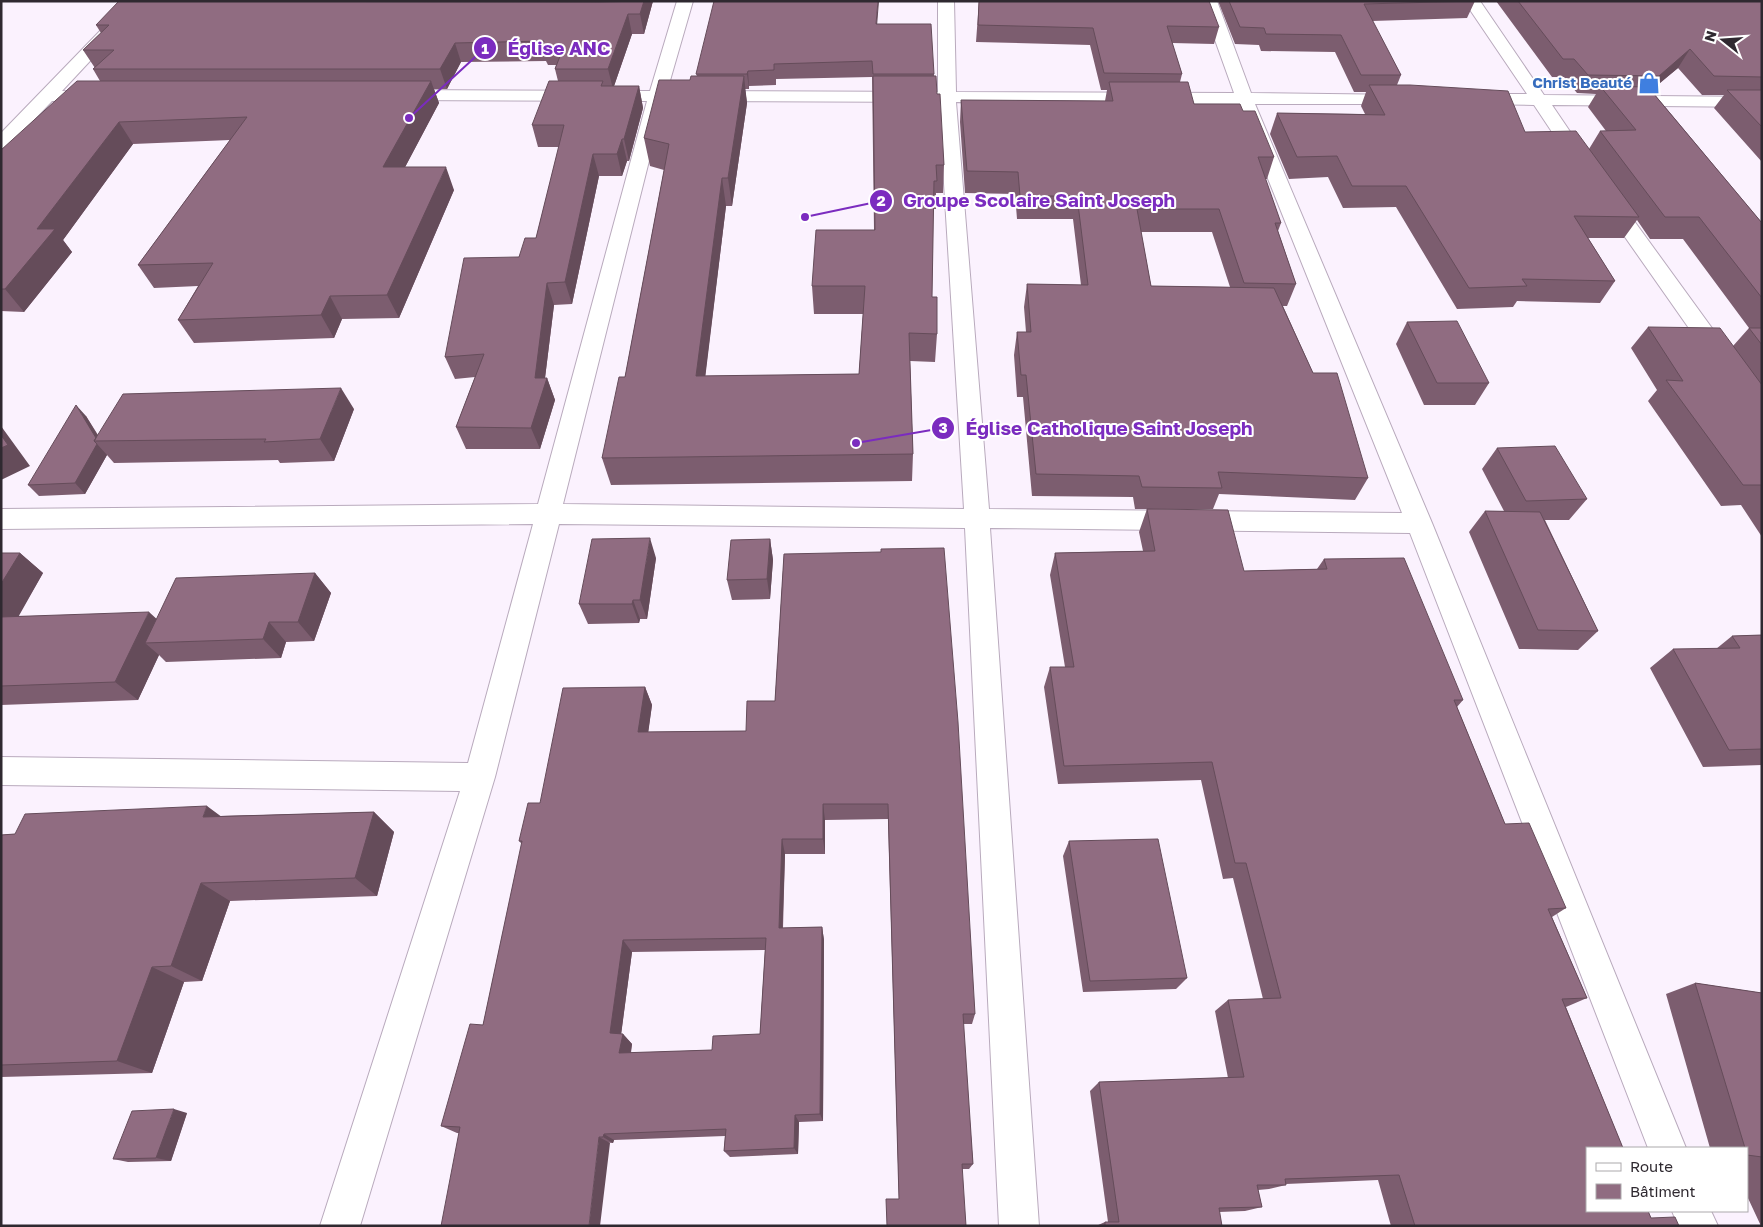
<svg xmlns="http://www.w3.org/2000/svg" width="1763" height="1227" viewBox="0 0 1763 1227" font-family="'Golos Text',sans-serif">
	<style>
		.lines { fill: none; stroke-linecap: round; stroke-linejoin: round }
		.minor-casing { stroke: #b9aabd; stroke-width: 2 }
		.minor { fill: #fff; fill-rule: evenodd }
		.wall { fill: #7c5d6f; fill-rule: evenodd }
		.shaded-wall { fill: #654c5a }
		.building { fill: #906c81; stroke: #654c5a; fill-rule: evenodd }
		.labels { text-anchor: middle; stroke-width: 4; stroke-linejoin: round; paint-order: stroke }
		.far-shop-label { font-size: 15px; font-weight: bold; fill: #366cbe; stroke: #fff; text-anchor: end }
		.leader { fill: none; stroke: #7b2cbf; stroke-width: 2 }
		.callout-dot { fill: #7b2cbf; stroke: #fff; stroke-width: 2 }
		.mark-label { font-size: 15px; text-anchor: middle; font-weight: bold; fill: #fff }
		.callout-label { font-size: 19px; text-anchor: middle; font-weight: bold; fill: #7b2cbf; stroke: #fff; stroke-width: 4; stroke-linejoin: round; paint-order: stroke }
	</style>
	<rect width="100%" height="100%" fill="#fbf2fe"/>
	<g class="lines">
		<!-- minor casing -->
		<g class="minor-casing">
			<path id="minor" d="M129,1h17l-84,90 42,1 3,4 -3,4 -52,1 -45,47 -6,1v-16z
				M677,1h16l-26,90 271,1v-91h16l2,91 278,1 -33,-92h16l34,92 155,2 3,4 -3,4 -6,1h-145l177,419 254,625h-38l-238,-615 -420,-5 49,698h-40l-34,-698 -406,-4 -64,253 -135,449h-40l140,-435 -459,-6v-28l467,6 65,-239 -532,5v-20l537,-5 109,-403 -249,-1 -6,-1 -3,-4 3,-4 6,-1 252,1zM664,101l275,1 25,407 -401,-5zM956,102l282,2 164,409 -413,-4z
				M1464,1h16l64,94 218,2v10l-210,-2 38,56 -2,4 -7,2 -7,-2 -40,-60 -61,-1 -6,-1 -3,-4 3,-4 6,-1h54z
				M1609,194l7,2 146,201v26l-8,-2 -155,-221 3,-4z
				M1672,1211h39l7,15h-40z"/>
		</g>
		<!-- minor -->
		<use href="#minor" class="minor"/>
	</g>
	<!-- wall -->
	<path class="wall" d="M598,1h55l-9,33h-12l-18,52h25l4,22 -14,53h-2l-5,15h-23l-27,128 -18,1 -9,73h2l8,22 -15,49h-74l-10,-22 19,-50 -20,2 -10,-22 74,-100 17,-19 23,-91h-21l-6,-22 26,-44 -3,-12 1,-4h-8l-2,-4 -85,1 -14,27h-13l5,14 -34,64 49,23 -55,128 -57,1 -8,19 -140,5 -16,-23 20,-34 -44,2 -16,-23 92,-125 -97,4 -70,96 9,12 -48,60 -23,-1v-161l99,-69 -7,-12 2,-1 -12,-18 18,-17 -5,-8z
		M979,1l240,26 -5,17 -42,-1 10,31 -2,8 14,22 49,7 31,46 -7,22h-2l16,44 -3,8 18,53 -9,22h-4l30,67 55,105 -13,22 -136,-6 -6,15h-78l-2,-12 -101,-1 -9,-99h-6l-3,-42 3,-23h9l-2,-25 3,-23 54,1 -8,-66h-56l-2,-25 -50,-1 -5,-71 1,-22 144,1 2,-11h-6l-11,-45 -114,-3zM1141,232h71l18,55 -79,-1z
		M1218,1h257l-8,17 -95,3 29,54 -4,10 128,47 64,17 11,-18h6l-18,-24 8,-13 -19,-1 -13,-16h-12l-56,-76h266v161l-48,-54 10,-13h-22l-24,-27 -27,22 111,133v314l-21,-32 -20,1 -73,-105 9,-11 -26,-42 17,-21 85,19 16,-18 -66,-89h-33l-13,-19 -13,18h-36l27,43 -15,22 -83,-2 -4,6 -56,2 -61,-102 -53,1 -15,-31 -39,2 -19,-45 7,-21 88,1 -4,-8 5,-14h-12l-19,-40 -74,-1 -2,-6 -24,-1z
		M877,24l57,50 10,91 -1,28h-7v16h-3l-1,88 5,37 -2,28 -25,-1 3,93 -1,27 -301,4 -9,-27 23,-81 39,-207 -14,-4 -6,-28 46,-58 7,-4 -1,-2zM872,77l2,153 -62,56 2,28h49l-4,60 -154,2 21,-170h6l15,-103 -2,-14h4v-3l27,-1v-6z
		M1407,322l82,61 -14,22h-51l-28,-61z
		M354,409l-20,52 -54,2 -2,-3 -164,3 -7,-8 -22,39 -46,2 -11,-11 58,-69 12,19z
		M1497,448l90,51 -18,21h-24l53,111 -20,19 -59,-1 -50,-117 16,-21h19l-22,-42z
		M1147,509l97,62 73,-2 7,-10 139,141 -6,7 48,117 61,84 -14,9 35,81 -21,9 85,211 28,8h-288l-13,-46 -92,4v1l-17,4 -11,1 4,17 -17,4 -26,1 3,14h-126l9,-4h3l-18,-131 9,-9 129,-4 -13,-67 13,-11 35,-1 -30,-121 -10,1 -22,-99 -143,4 -14,-97 6,-20h15l-15,-92 5,-22 88,-2 -4,-19z
		M770,539l3,21 -3,39 -38,1 -5,-20z
		M1,553h19l23,20 -25,43 139,3 158,-46 16,20 -17,48 -28,1 -5,16 -115,4 -7,-7 -21,45 -137,5z
		M784,554l191,460 -3,10h-9l10,140 -4,5h-6l-64,30 -11,-380 -63,1v34h-40l-2,74 39,-1 2,13 -1,181 -24,1 -1,32 -68,3 -6,-6 1,-15 -111,4 -1,3 -156,-10 -16,-7 42,-101 39,-181 -3,-3 21,-38 105,-116 7,18 -4,27 98,-1 29,-30zM765,950l-5,84 -48,16 -81,3 1,-9 -9,-10h-2l11,-82z
		M656,558l-9,61h-7l-1,4 -51,1 -9,-20z
		M1762,635v130l-59,2 -53,-99 23,-19h43l16,-13z
		M374,812l20,20 -17,64 -147,5 -28,80 -18,1 -32,91 -151,4v-242l14,-1 206,-18z
		M1069,841l118,137 -11,11 -93,3 -20,-136z
		M1695,983l67,10v233h-1l-14,-30v-48h-37l-44,-154z
		M187,1113l-16,48 -43,1 -15,-3z"/>
	<!-- shaded-wall -->
	<path class="shaded-wall" d="M644,1h9l-9,33 -4,-20z
		M878,1h1l-3,38v-15z
		M628,14l4,20 -19,55 -5,-20z
		M455,43l6,19 -14,27 -7,-20z
		M1690,49l-12,19 -31,26 12,-18z
		M748,71l1,15v3l-2,-15z
		M744,76l3,27 -15,103 -4,-28z
		M431,81l8,22 -46,87 -10,-23z
		M639,86l4,22 -14,53 -5,-22z
		M119,122l14,22 -70,96 9,12 -48,60 -19,-23 32,-60z
		M622,139l5,22 -5,15 -5,-22z
		M593,154l6,22 -27,128 -7,-22z
		M446,167l8,23 -55,128 -12,-23z
		M722,178l4,28 -24,198 -6,-28z
		M547,283l7,22 -10,81 3,-8 8,22 -15,49 -9,-21 4,-50z
		M330,296l12,23 -8,19 -13,-23z
		M341,388l13,21 -20,52 -14,-22z
		M76,405l10,11 15,25h-3z
		M1,426l29,40 -29,14z
		M97,444l10,11 -22,39 -10,-11z
		M650,538l6,20 -9,61 -7,-19z
		M770,539l3,21 -3,39 -3,-20z
		M20,553l23,20 -36,64 -6,-5v-48z
		M315,573l16,20 -17,48 -16,-19z
		M633,600l7,19 -1,4 -7,-19z
		M149,612l21,19 -25,12 14,12 -21,45 -23,-18z
		M269,622l17,20 -5,16 -18,-19z
		M645,687l7,18 -6,44 -8,-17z
		M823,804l2,16v34l-2,-15z
		M207,806l27,20 -31,-9z
		M374,812l20,20 -17,64 -22,-18z
		M782,839l3,15 -3,87 -3,-13z
		M201,883l29,18 -28,80 -31,-15z
		M822,927l2,13 -1,181 -3,-7z
		M623,940l9,12 -12,91 -10,-10z
		M152,967l32,15 -32,91 -35,-12z
		M623,1034l9,10 -3,18 -10,-9z
		M174,1109l13,4 -16,48 -15,-3z
		M795,1115l4,7 -1,32 -4,-6z
		M604,1134l10,6 -1,3 -10,-6z
		M599,1137l11,6 -10,83h-11z"/>
	<!-- building -->
	<path class="building" d="M119,1l479,1 46,-1 -4,13h-12l-20,55h-53l9,-23h-22l2,-5 -89,2 -15,26h-347l21,-19h-31l26,-25h-13z
		M714,1h164l-2,23h55l3,50h-61l-1,-13 -98,3v6l-26,1 -1,3h-51z
		M979,1h230l10,26 -52,-1 15,48 -78,-1 -11,-45 -115,-3z
		M1229,1h246l-111,3 37,71h-40l-20,-40 -75,-1 -2,-6 -24,-1z
		M1518,1h244v76l-48,-1 -24,-27 -31,27 -71,-1 -14,-16h-11z
		M691,76h53l-16,102h-6l-26,198 163,-2 6,-88h-53l4,-56h59l-2,-154h63l1,18h3l4,71h-8l1,16h-3l-2,116h5v37l-28,-1 4,121 -311,4 17,-81h6l44,-233 -25,-6 15,-58h31z
		M77,81h354l-48,86h63l-59,128 -57,1 -9,19 -143,5 35,-57 -75,2 109,-148 -128,5 -82,107h18l-50,60h-4v-139z
		M549,81h54l-2,5h38l-15,53h-2l-5,15h-24l-28,128 -18,1 -12,95h12l-16,50 -75,-1 28,-73 -39,3 19,-99 55,-1 6,-19h11l28,-113h-32z
		M1109,82h79l6,22h46l3,7h12l19,46h-16l23,66h-6l21,61 -52,-1 -25,-74h-82l14,77 123,2 39,85h24l31,105 -150,-6 4,16 -80,-1 -3,-11 -103,-2 -10,-99h-5l-4,-43h14l-4,-48 61,1 -11,-89h-57l-2,-24 -51,-1 -6,-71 152,1z
		M1369,85h41l98,6 17,41 51,-1 63,86 -65,-1 41,65 -93,-2 5,7 -58,2 -63,-102h-54l-15,-30 -40,1 -20,-44 108,2z
		M1600,86l48,1 114,136v75l-63,-81h-34l-65,-86 36,-1z
		M1727,90h35v37z
		M1457,321l32,62h-52l-30,-61z
		M1648,327l72,1 42,57v100h-19l-77,-105 17,1z
		M1749,328h13v17z
		M341,388l-21,51 -56,3 2,-3 -172,2 29,-47z
		M76,405l20,33 -2,3 3,3 -22,39 -47,2z
		M1,435l7,10 -7,3z
		M1555,446l32,53 -61,2 -29,-53z
		M1147,509l81,1 16,61 83,-2 -3,-10 80,-1 59,142h-9l51,124 24,-1 37,85 -18,1 39,89 -25,1 61,149h-36v63h61l3,7 24,-1 4,9h-264l-16,-51 -114,4 1,6h-29l5,22 -43,1 3,18h-117v-4h14l-20,-140 145,-5 -16,-77 53,-2 -35,-135h-11l-23,-101 -148,4 -14,-99h24l-19,-114 100,-2z
		M1485,511l55,1 58,119 -60,-1z
		M650,538l-10,62h-7l-1,4h-53l13,-65z
		M770,539l-3,40 -40,1 4,-40z
		M944,548l14,174 17,292h-12l10,150h-11l4,62h-79l-1,-27h13l-11,-395h-65v35h-41l-3,89 43,-1 -2,187 -25,1 -1,33 -70,3 2,-22 -122,5 -1,3h-4l-10,89h-148l19,-99 -19,-1 29,-102 13,1 39,-184h-3l9,-38h12l23,-115 82,-1 -7,45 108,-1 1,-30h28l9,-147 97,-2v-3zM766,938l-6,96 -47,2 -1,14 -93,3 4,-19 -13,-1 13,-93z
		M1,553h19l-19,31z
		M315,573l-17,49h-29l-6,17 -118,4 31,-65z
		M149,612l-34,70 -114,4v-69z
		M1762,635v114l-33,1 -56,-101 67,-1 -8,-12z
		M207,806l-4,11 171,-5 -19,66 -154,5 -30,83 -19,1 -35,94 -116,4v-230l14,-1 10,-20z
		M1158,839l29,139 -97,3 -21,-140z
		M1695,983l67,10v164l-15,-2v-7h-2z
		M174,1109l-18,49 -43,1 19,-48z"/>
	<!-- icons -->
	<defs>
		<g id="shop-bare" transform="scale(1.725)"><path d="M-5-2.5h2.3a2.7 3.5 0 0 1 5.4 0H5L5.5 6h-11ZM-1.5-2.5h3a1.5 2.3 0 0 0-3 0Z" fill="#3f7fe0" stroke="#fff" stroke-width="2.5" paint-order="stroke"/></g>
	</defs>
	<g fill-rule="evenodd">
		<use href="#shop-bare" x="1649" y="83"/>
	</g>
	<g class="labels">
		<!-- far-shop labels -->
		<g class="far-shop-label">
			<text x="1632" y="88">Christ Beauté</text>
		</g>
	</g>
	<!-- callouts -->
	<path class="leader" d="M409 118L485 48M805 217L881 201M856 443L943 428"/>
	<g class="callout-dot">
		<circle cx="409" cy="118" r="5"/>
		<circle cx="805" cy="217" r="5"/>
		<circle cx="856" cy="443" r="5"/>
		<circle cx="485" cy="48" r="12"/>
		<circle cx="881" cy="201" r="12"/>
		<circle cx="943" cy="428" r="12"/>
	</g>
	<g class="mark-label">
		<text x="485" y="54">1</text>
		<text x="881" y="206">2</text>
		<text x="943" y="433">3</text>
	</g>
	<g class="callout-label">
		<text x="559" y="55">Église ANC</text>
		<text x="1039" y="207">Groupe Scolaire Saint Joseph</text>
		<text x="1109" y="435">Église Catholique Saint Joseph</text>
	</g>
	<!-- border -->
	<rect width="1763" height="1227" fill="none" stroke="#2f2930" stroke-width="5"/>
	<!-- legend -->
	<rect x="1586" y="1147" width="162" height="65" fill="#ffffff" stroke="#aca9ac"/>
	<rect x="1596" y="1163" width="25" height="8" fill="#ffffff" stroke="#aca9ac"/>
	<text x="1630" y="1172" font-size="15" fill="#2f2930">Route</text>
	<rect x="1596" y="1184" width="25" height="15" fill="#906c81" stroke="#aca9ac"/>
	<text x="1630" y="1197" font-size="15" fill="#2f2930">Bâtiment</text>
	<!-- north arrow -->
	<g transform="translate(1723 40) rotate(287)" stroke="#ffffff" stroke-width="4" paint-order="stroke">
	<path d="M0-4L9 19L0 12L-9 19Z" fill="#2f2930"/>
	<text y="-8" font-size="14" font-weight="bold" text-anchor="middle" fill="#2f2930">N</text>
	</g>
</svg>
